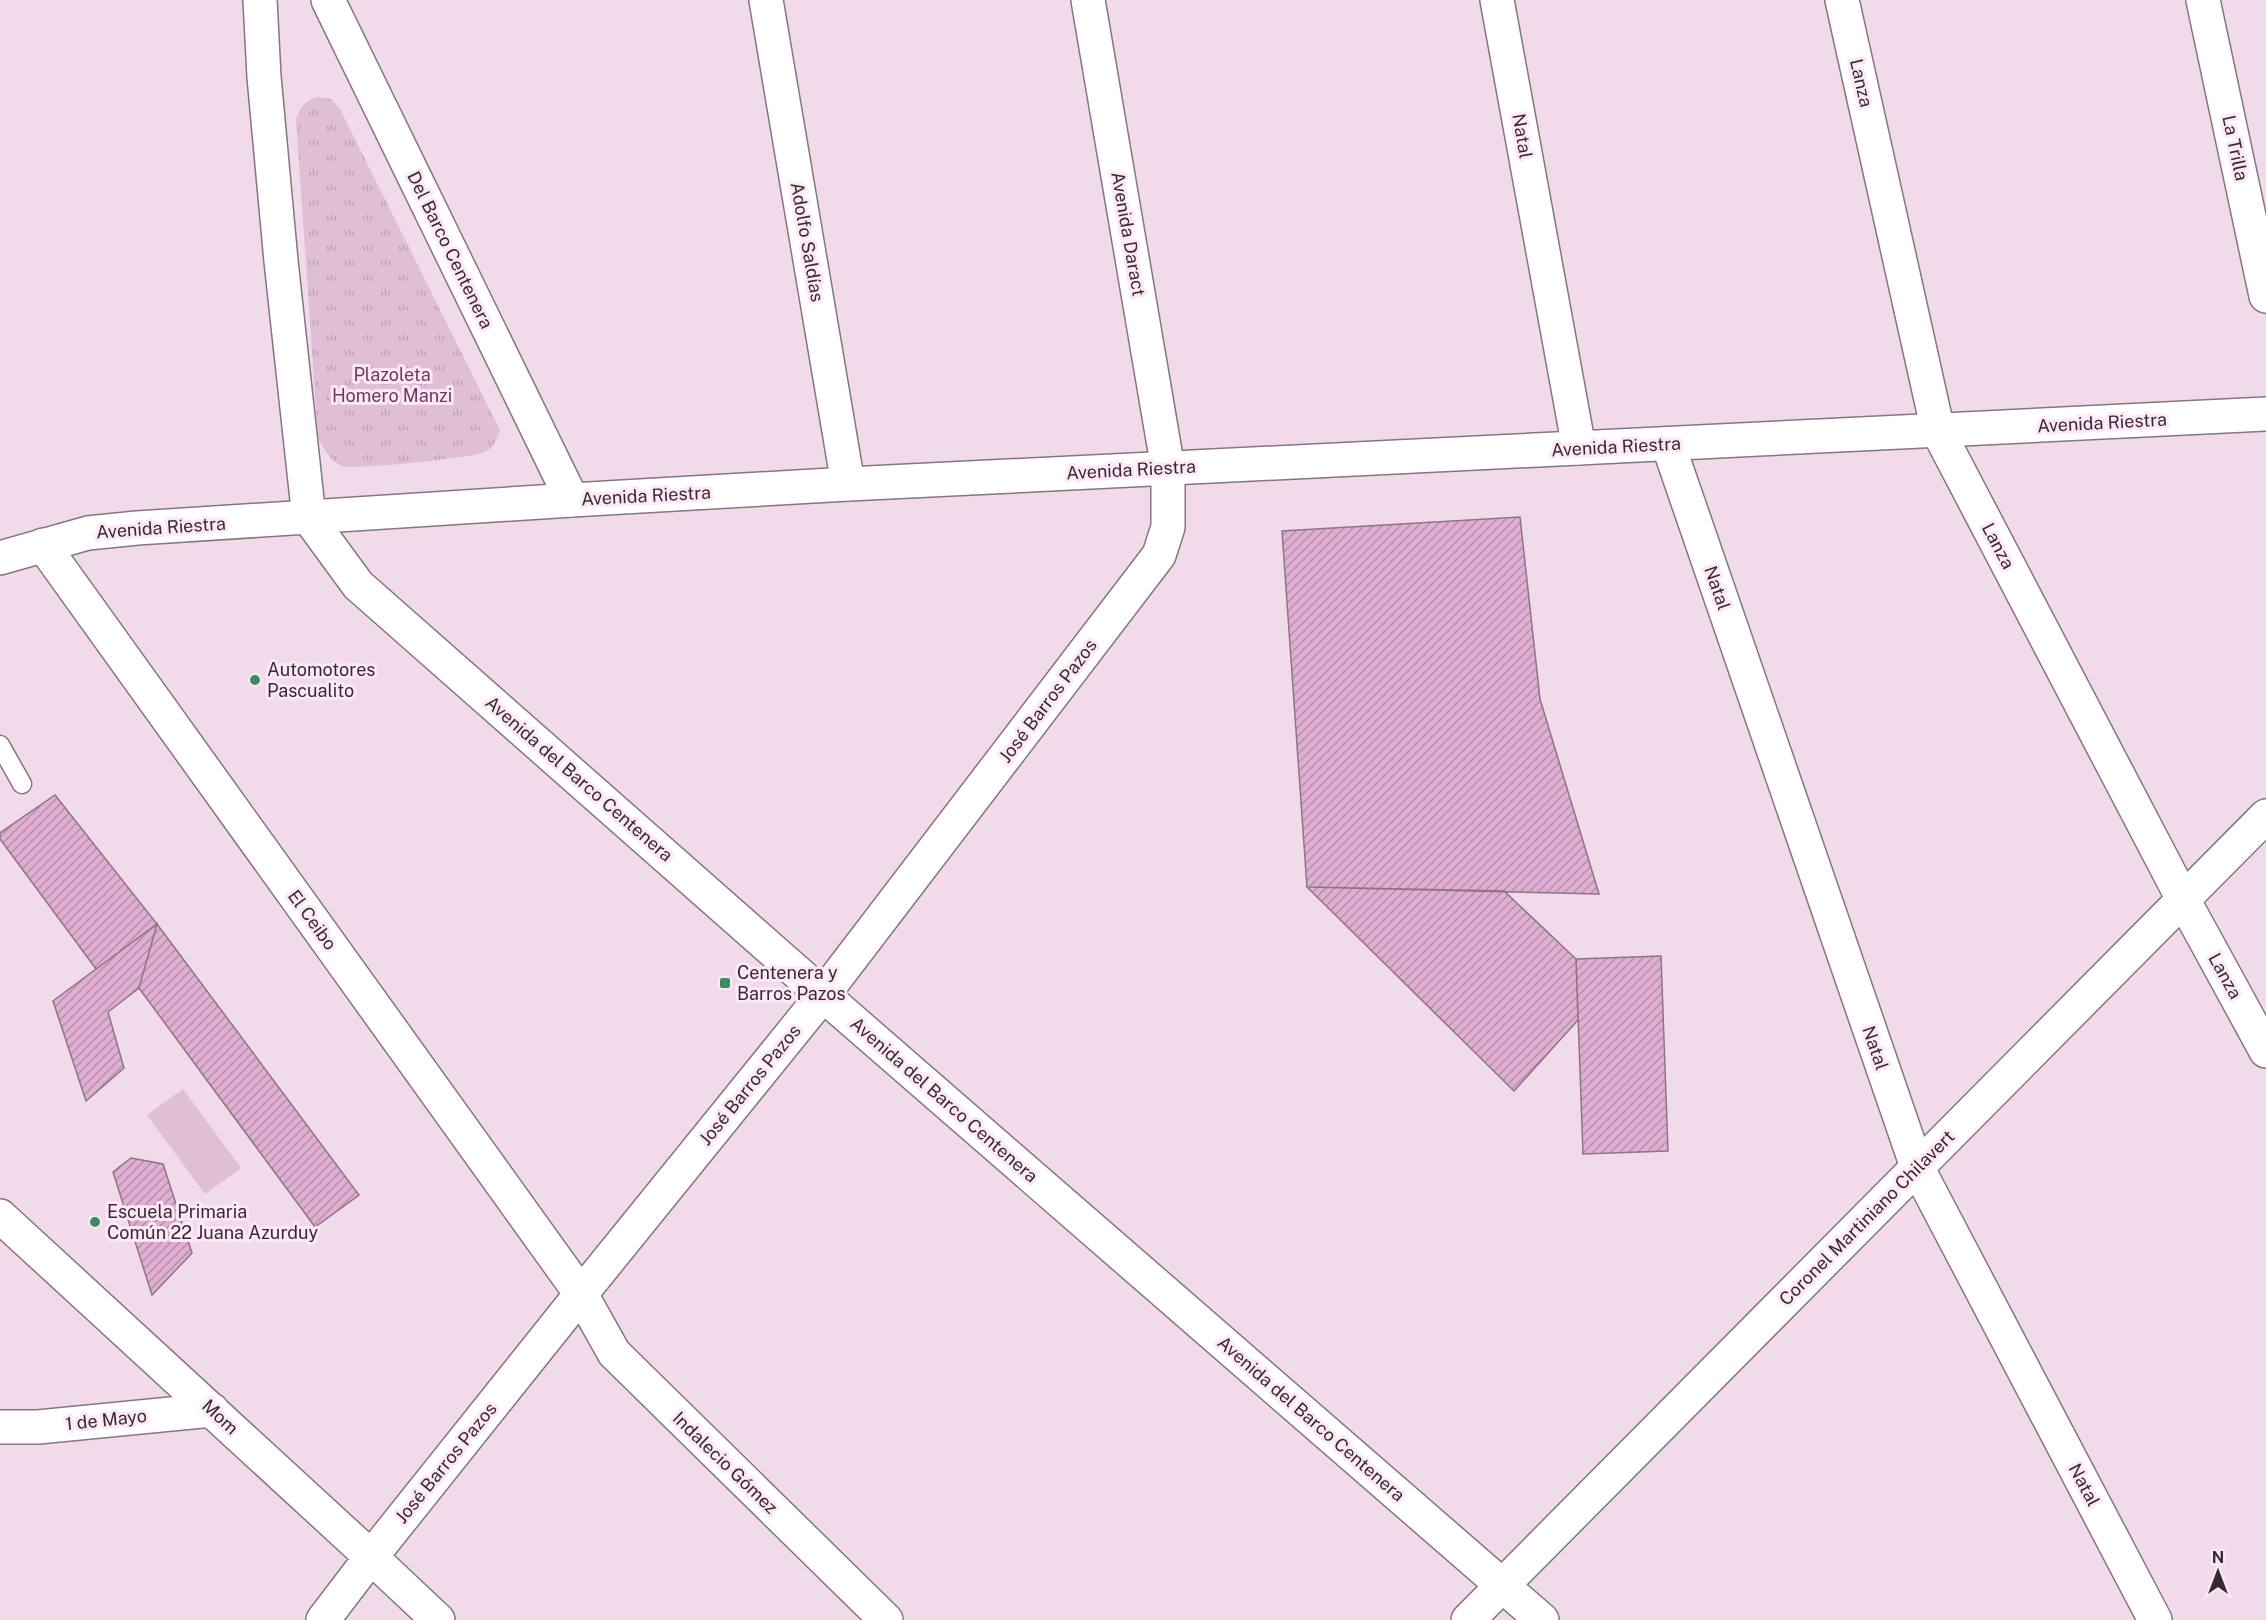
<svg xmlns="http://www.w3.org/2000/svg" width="2266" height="1620" viewBox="0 0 2266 1620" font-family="'Public Sans',sans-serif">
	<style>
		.park { fill: url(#park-tufts) }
		.pitch { fill: #e0bed6 }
		.building { fill: url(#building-hatch); stroke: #8b7684; stroke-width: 1.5 }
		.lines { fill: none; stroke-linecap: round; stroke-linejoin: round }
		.lane-casing { stroke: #887482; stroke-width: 21 }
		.street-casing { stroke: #887482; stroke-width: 36 }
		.secondary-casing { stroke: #887482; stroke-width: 36 }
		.lane { stroke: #fff; stroke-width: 18 }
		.street { stroke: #fff; stroke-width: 33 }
		.secondary { stroke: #fff; stroke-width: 33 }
		.poi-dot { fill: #398e60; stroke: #fee7f7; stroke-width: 2 }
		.labels { text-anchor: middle; stroke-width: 6; stroke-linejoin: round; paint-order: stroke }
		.street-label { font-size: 18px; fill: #352c32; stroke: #fee7f7 }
		.park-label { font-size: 18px; fill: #723664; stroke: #fee7f7 }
		.poi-label { font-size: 18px; fill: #352c32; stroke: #fee7f7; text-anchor: start }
	</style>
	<defs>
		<pattern id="park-tufts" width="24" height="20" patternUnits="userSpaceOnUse" patternTransform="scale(1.5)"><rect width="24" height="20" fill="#e0bed6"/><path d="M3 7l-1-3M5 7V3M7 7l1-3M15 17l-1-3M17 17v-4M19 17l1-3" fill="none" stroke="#c1a3b8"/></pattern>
		<pattern id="building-hatch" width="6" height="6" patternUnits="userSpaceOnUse" patternTransform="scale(1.5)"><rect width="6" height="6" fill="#e0aed2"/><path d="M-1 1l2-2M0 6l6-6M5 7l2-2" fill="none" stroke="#b68eab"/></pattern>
	</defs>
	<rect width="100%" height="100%" fill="#f1daea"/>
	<!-- park -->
	<path class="park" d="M317,97l14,2 9,10 160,321c-3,8 -6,18 -15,22 -14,6 -130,18 -143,14 -11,-4 -19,-18 -24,-28l-22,-319c5,-12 8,-18 21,-22z"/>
	<!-- pitch -->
	<path class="pitch" d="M183,1089l58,79 -36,26 -58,-79z"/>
	<!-- building -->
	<path class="building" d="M1520,517l20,182 59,195 -292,-7 -25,-356z
		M55,795l102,129 -61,45 -96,-130v-6z
		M1307,887l197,4 72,68 2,61 -64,71z
		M157,924l-18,64 -31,24 16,56 -38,33 -33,-100z
		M157,924l202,271 -44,32 -176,-239z
		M1661,956l7,195 -85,3 -7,-195z
		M131,1158l32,6 29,89 -40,42 -39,-123z"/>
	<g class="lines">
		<!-- lane casing -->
		<g class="lane-casing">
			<path id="lane" d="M0,745l22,39"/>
		</g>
		<!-- street casing -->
		<g class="street-casing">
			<path id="street" d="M260,0l4,77 17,184 28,257
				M328,0l244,500
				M766,0l82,484
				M1497,0l82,448
				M1842,0l96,431 246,470 82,150
				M2203,0l63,296
				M1668,444l249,723 238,453
				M43,545l538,749 33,59 272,267
				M0,1216l371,341 67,63
				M0,1427h38l174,-17
				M323,1620l48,-63 210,-263 242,-299 336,-440 9,-28v-58
				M1468,1620l798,-804"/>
		</g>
		<!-- secondary casing -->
		<g class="secondary-casing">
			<path id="secondary" d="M1088,0l80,469
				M309,518l49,67 465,410 719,625
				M0,558l88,-25 49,-5 435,-28 276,-16 1418,-70"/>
		</g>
		<!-- lane -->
		<use href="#lane" class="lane"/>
		<!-- street -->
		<use href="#street" class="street"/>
		<!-- secondary -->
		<use href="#secondary" class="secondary"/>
	</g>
	<!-- markers -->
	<g class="poi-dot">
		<circle cx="255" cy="680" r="6"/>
		<rect x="719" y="977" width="12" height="12" rx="3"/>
		<circle cx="95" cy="1222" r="6"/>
	</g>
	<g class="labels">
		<!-- street labels -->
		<g class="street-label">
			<text transform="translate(1861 83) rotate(77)" y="6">Lanza</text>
			<text transform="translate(1522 136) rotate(80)" y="6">Natal</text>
			<text transform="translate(2235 148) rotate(78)" y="6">La Trilla</text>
			<text transform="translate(1128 234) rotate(80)" y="6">Avenida Daract</text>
			<text transform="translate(807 242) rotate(80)" y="6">Adolfo Saldías</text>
			<text transform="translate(450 250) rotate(64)" y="6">Del Barco Centenera</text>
			<text transform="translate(2102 423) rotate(-3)" y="6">Avenida Riestra</text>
			<text transform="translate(1616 447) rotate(-3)" y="6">Avenida Riestra</text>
			<text transform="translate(1131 470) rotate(-3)" y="6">Avenida Riestra</text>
			<text transform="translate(646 496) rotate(-3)" y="6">Avenida Riestra</text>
			<text transform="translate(161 528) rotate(-4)" y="6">Avenida Riestra</text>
			<text transform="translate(1998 546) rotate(62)" y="6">Lanza</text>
			<text transform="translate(1717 588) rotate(71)" y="6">Natal</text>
			<text transform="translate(1048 701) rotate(-53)" y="6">José Barros Pazos</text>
			<text transform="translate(579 779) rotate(41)" y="6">Avenida del Barco Centenera</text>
			<text transform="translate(312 920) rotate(54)" y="6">El Ceibo</text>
			<text transform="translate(2225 976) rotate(61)" y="6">Lanza</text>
			<text transform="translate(1875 1048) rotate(71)" y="6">Natal</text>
			<text transform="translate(750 1085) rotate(-51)" y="6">José Barros Pazos</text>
			<text transform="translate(944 1100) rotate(41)" y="6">Avenida del Barco Centenera</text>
			<text transform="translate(1867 1218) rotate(-45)" y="6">Coronel Martiniano Chilavert</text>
			<text transform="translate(220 1417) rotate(43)" y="6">Mom</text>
			<text transform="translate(1311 1419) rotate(41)" y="6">Avenida del Barco Centenera</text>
			<text transform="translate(106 1420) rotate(-6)" y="6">1 de Mayo</text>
			<text transform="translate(446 1463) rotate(-51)" y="6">José Barros Pazos</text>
			<text transform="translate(725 1463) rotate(44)" y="6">Indalecio Gómez</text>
			<text transform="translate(2084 1485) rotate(62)" y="6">Natal</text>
		</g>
		<!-- park labels -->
		<g class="park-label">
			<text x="392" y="381">Plazoleta<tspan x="392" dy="21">Homero Manzi</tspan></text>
		</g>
		<!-- poi labels -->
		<g class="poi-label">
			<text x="267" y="676">Automotores<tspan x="267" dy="21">Pascualito</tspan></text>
			<text x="737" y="979">Centenera y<tspan x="737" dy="21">Barros Pazos</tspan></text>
			<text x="107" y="1218">Escuela Primaria<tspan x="107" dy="21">Común 22 Juana Azurduy</tspan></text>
		</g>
	</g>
	<!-- north arrow -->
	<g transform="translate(2218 1572)" stroke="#fee7f7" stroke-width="4.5" paint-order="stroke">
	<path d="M0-4.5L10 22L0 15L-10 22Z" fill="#352c32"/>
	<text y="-9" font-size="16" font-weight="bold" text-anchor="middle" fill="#352c32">N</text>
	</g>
</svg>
